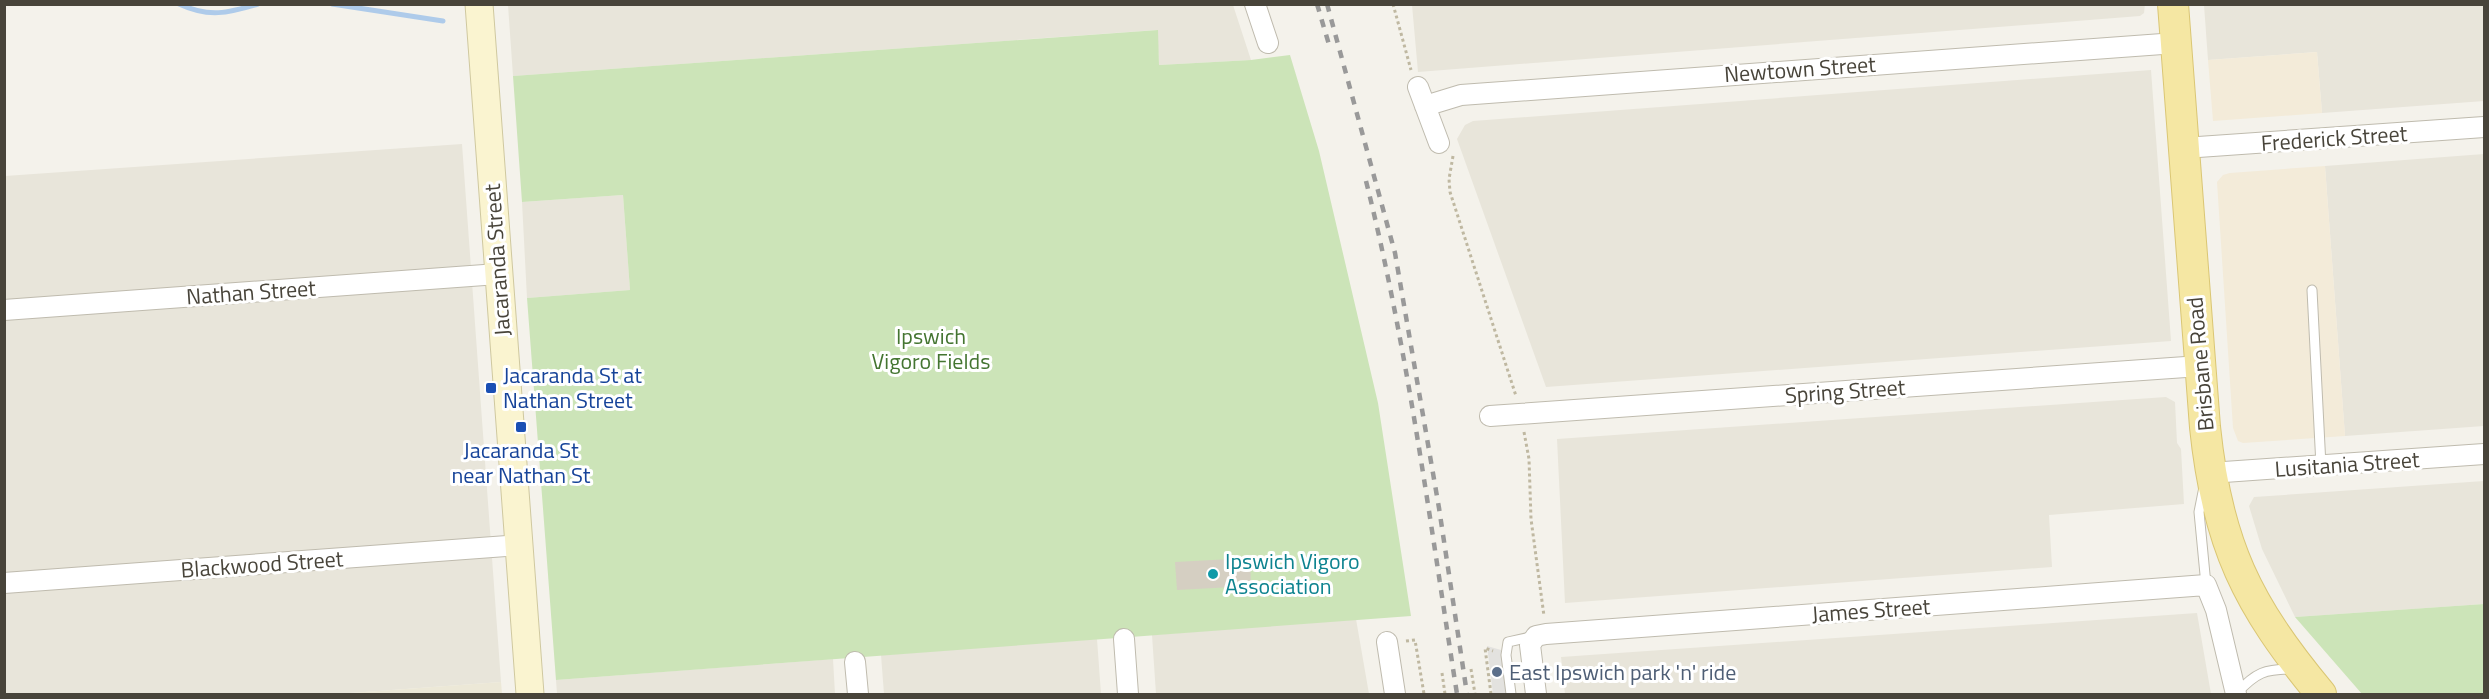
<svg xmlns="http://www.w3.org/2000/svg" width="2489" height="699" viewBox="0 0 2489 699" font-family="'Titillium Web',sans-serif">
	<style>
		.residential { fill: #e8e5da }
		.commercial { fill: #f3ebd9 }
		.education { fill: #ece8d7 }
		.green { fill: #cce4b8 }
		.parking { fill: #e3e2df }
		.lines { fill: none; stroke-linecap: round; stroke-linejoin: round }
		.stream { stroke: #aecbea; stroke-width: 5 }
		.building { fill: #d5cfc2 }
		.lane-casing { stroke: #bfbbae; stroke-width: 11 }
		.street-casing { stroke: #bfbbae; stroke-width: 22 }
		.secondary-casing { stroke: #cfc89f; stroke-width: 29 }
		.primary-casing { stroke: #dac674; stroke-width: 32 }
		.path { stroke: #bfb8a1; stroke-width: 3; stroke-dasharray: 3 3; stroke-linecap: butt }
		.lane { stroke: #fff; stroke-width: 9 }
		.street { stroke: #fff; stroke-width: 20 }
		.secondary { stroke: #faf4d0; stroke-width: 27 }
		.primary { stroke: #f5e7a3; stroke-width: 30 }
		.rail { stroke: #999; stroke-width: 4.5; stroke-dasharray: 8 8; stroke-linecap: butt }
		.transit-dot { fill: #1a4fb4; stroke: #fff; stroke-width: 2 }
		.culture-dot { fill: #0f9aa8; stroke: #fff; stroke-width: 2 }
		.service-dot { fill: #5c6f8a; stroke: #fff; stroke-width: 2 }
		.labels { text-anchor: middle; stroke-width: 6; stroke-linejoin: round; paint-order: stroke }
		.street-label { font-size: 22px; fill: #48443a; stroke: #fff }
		.park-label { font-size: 22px; fill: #447531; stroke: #fff }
		.transit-label { font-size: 22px; fill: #164399; stroke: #fff; text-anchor: start }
		.culture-label { font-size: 22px; fill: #0d838f; stroke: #fff; text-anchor: start }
		.service-label { font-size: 22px; fill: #4e5e75; stroke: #fff; text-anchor: start }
	</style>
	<rect width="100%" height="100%" fill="#f4f2eb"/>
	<!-- residential -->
	<path class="residential" d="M2145,4l-1,9 -4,3 -722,56 -6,-67z
		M508,5h725l18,55 -92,5 -2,-35 -644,46z
		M2204,5h280v96l-162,12 -5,-61 -109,8z
		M2151,70l20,271 -625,46 -89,-248 8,-14 8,-4z
		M462,144l39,538 -164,12h-332v-518z
		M2484,154v272l-139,10 -20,-270z
		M623,195l7,95 -103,8 -5,-96z
		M2166,397l9,5 2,41 4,6 3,55 -135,11 3,52 -487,36 -8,-164z
		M2484,481v123l-189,13 -33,-68 -13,-43 5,-9z
		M2197,613l14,81h-646l-4,-37z
		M1356,619l13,75h-213l-4,-59z
		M1097,639l4,55h-217l-3,-39z
		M833,659l2,35h-278l-1,-14z"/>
	<!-- commercial -->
	<path class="commercial" d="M2317,52l5,61 -109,8 -5,-61z
		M2325,166l20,270 -102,7 -5,-2 -5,-13 -16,-246 6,-7 7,-2z"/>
	<!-- education -->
	<path class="education" d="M501,682l1,12h-165z"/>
	<!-- green -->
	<path class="green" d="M1158,30l1,35 92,-5 39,-5 29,96 59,252 33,213 -855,64 -29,-382 103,-8 -7,-95 -101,7 -9,-126z
		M2484,604v90h-122l-67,-77z"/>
	<!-- parking -->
	<path class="parking" d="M1487,646l14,4 5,44h-13z"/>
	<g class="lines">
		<!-- stream -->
		<path class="stream" d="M179,4c30,14 49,9 79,0
			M332,4l111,17"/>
	</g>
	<!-- building -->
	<path class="building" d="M1250,558l1,28 -74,4 -2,-28z"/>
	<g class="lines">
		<!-- lane casing -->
		<g class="lane-casing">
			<path id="lane" d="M2312,290l9,176
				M2204,487l-5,25 7,73
				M1511,694l-5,-39 2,-13 27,-6
				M2236,694c20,-22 29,-25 58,-25"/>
		</g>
		<!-- street casing -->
		<g class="street-casing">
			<path id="street" d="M1255,4l13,39
				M1418,87l21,56
				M1425,106l36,-11 715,-52
				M2184,148l300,-21
				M4,310l494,-36
				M1490,416l710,-50
				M2210,473l274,-19
				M4,583l515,-38
				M1124,639l4,55
				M1387,642l8,52
				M855,662l3,32
				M1536,694l-6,-49 6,-9 10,-2 660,-49 10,25 20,84"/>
		</g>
		<!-- secondary casing -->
		<g class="secondary-casing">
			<path id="secondary" d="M479,4l51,690"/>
		</g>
		<!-- primary casing -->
		<g class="primary-casing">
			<path id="primary" d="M2173,4l32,423c12,117 42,178 116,267"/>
		</g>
		<!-- path -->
		<path class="path" d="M1393,4l18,66
			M1453,156l-4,23 1,13 66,204
			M1524,432l5,27 2,60 13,97
			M1406,641l9,-1 9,54
			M1471,669l4,25
			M1442,673l3,21
			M1491,694l-6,-46 8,3"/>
		<!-- lane -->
		<use href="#lane" class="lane"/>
		<!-- street -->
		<use href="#street" class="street"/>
		<!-- secondary -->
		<use href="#secondary" class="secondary"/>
		<!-- primary -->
		<use href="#primary" class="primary"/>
		<!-- rail -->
		<path class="rail" d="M1317,4l13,44
			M1327,4l68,249 44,255 28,186
			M1366,181c42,168 64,342 91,513"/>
	</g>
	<!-- markers -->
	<g class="transit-dot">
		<rect x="485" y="382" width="12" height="12" rx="3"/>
		<rect x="515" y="421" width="12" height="12" rx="3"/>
	</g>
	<circle class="culture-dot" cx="1213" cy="574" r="6"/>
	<circle class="service-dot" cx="1497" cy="672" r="6"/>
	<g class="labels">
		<!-- street labels -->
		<g class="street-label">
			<text transform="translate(1800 69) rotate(-4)" y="8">Newtown Street</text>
			<text transform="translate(2334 138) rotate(-4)" y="8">Frederick Street</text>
			<text transform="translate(497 260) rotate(-94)" y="8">Jacaranda Street</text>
			<text transform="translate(251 292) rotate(-4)" y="8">Nathan Street</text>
			<text transform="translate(2200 364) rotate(-95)" y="8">Brisbane Road</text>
			<text transform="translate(1845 391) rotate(-4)" y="8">Spring Street</text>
			<text transform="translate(2347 464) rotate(-4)" y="8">Lusitania Street</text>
			<text transform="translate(262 564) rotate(-4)" y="8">Blackwood Street</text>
			<text transform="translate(1871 610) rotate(-4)" y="8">James Street</text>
		</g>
		<!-- park labels -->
		<g class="park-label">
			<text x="931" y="344">Ipswich<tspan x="931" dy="25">Vigoro Fields</tspan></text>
		</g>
		<!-- transit labels -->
		<g class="transit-label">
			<text x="503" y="383">Jacaranda St at<tspan x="503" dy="25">Nathan Street</tspan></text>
			<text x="521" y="458" text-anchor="middle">Jacaranda St<tspan x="521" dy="25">near Nathan St</tspan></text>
		</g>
		<!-- culture labels -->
		<g class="culture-label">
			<text x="1225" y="569">Ipswich Vigoro<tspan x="1225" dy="25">Association</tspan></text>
		</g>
		<!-- service labels -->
		<g class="service-label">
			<text x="1509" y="680">East Ipswich park 'n' ride</text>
		</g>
	</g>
	<!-- border -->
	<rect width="2489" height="699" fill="none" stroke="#48443a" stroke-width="12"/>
</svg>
